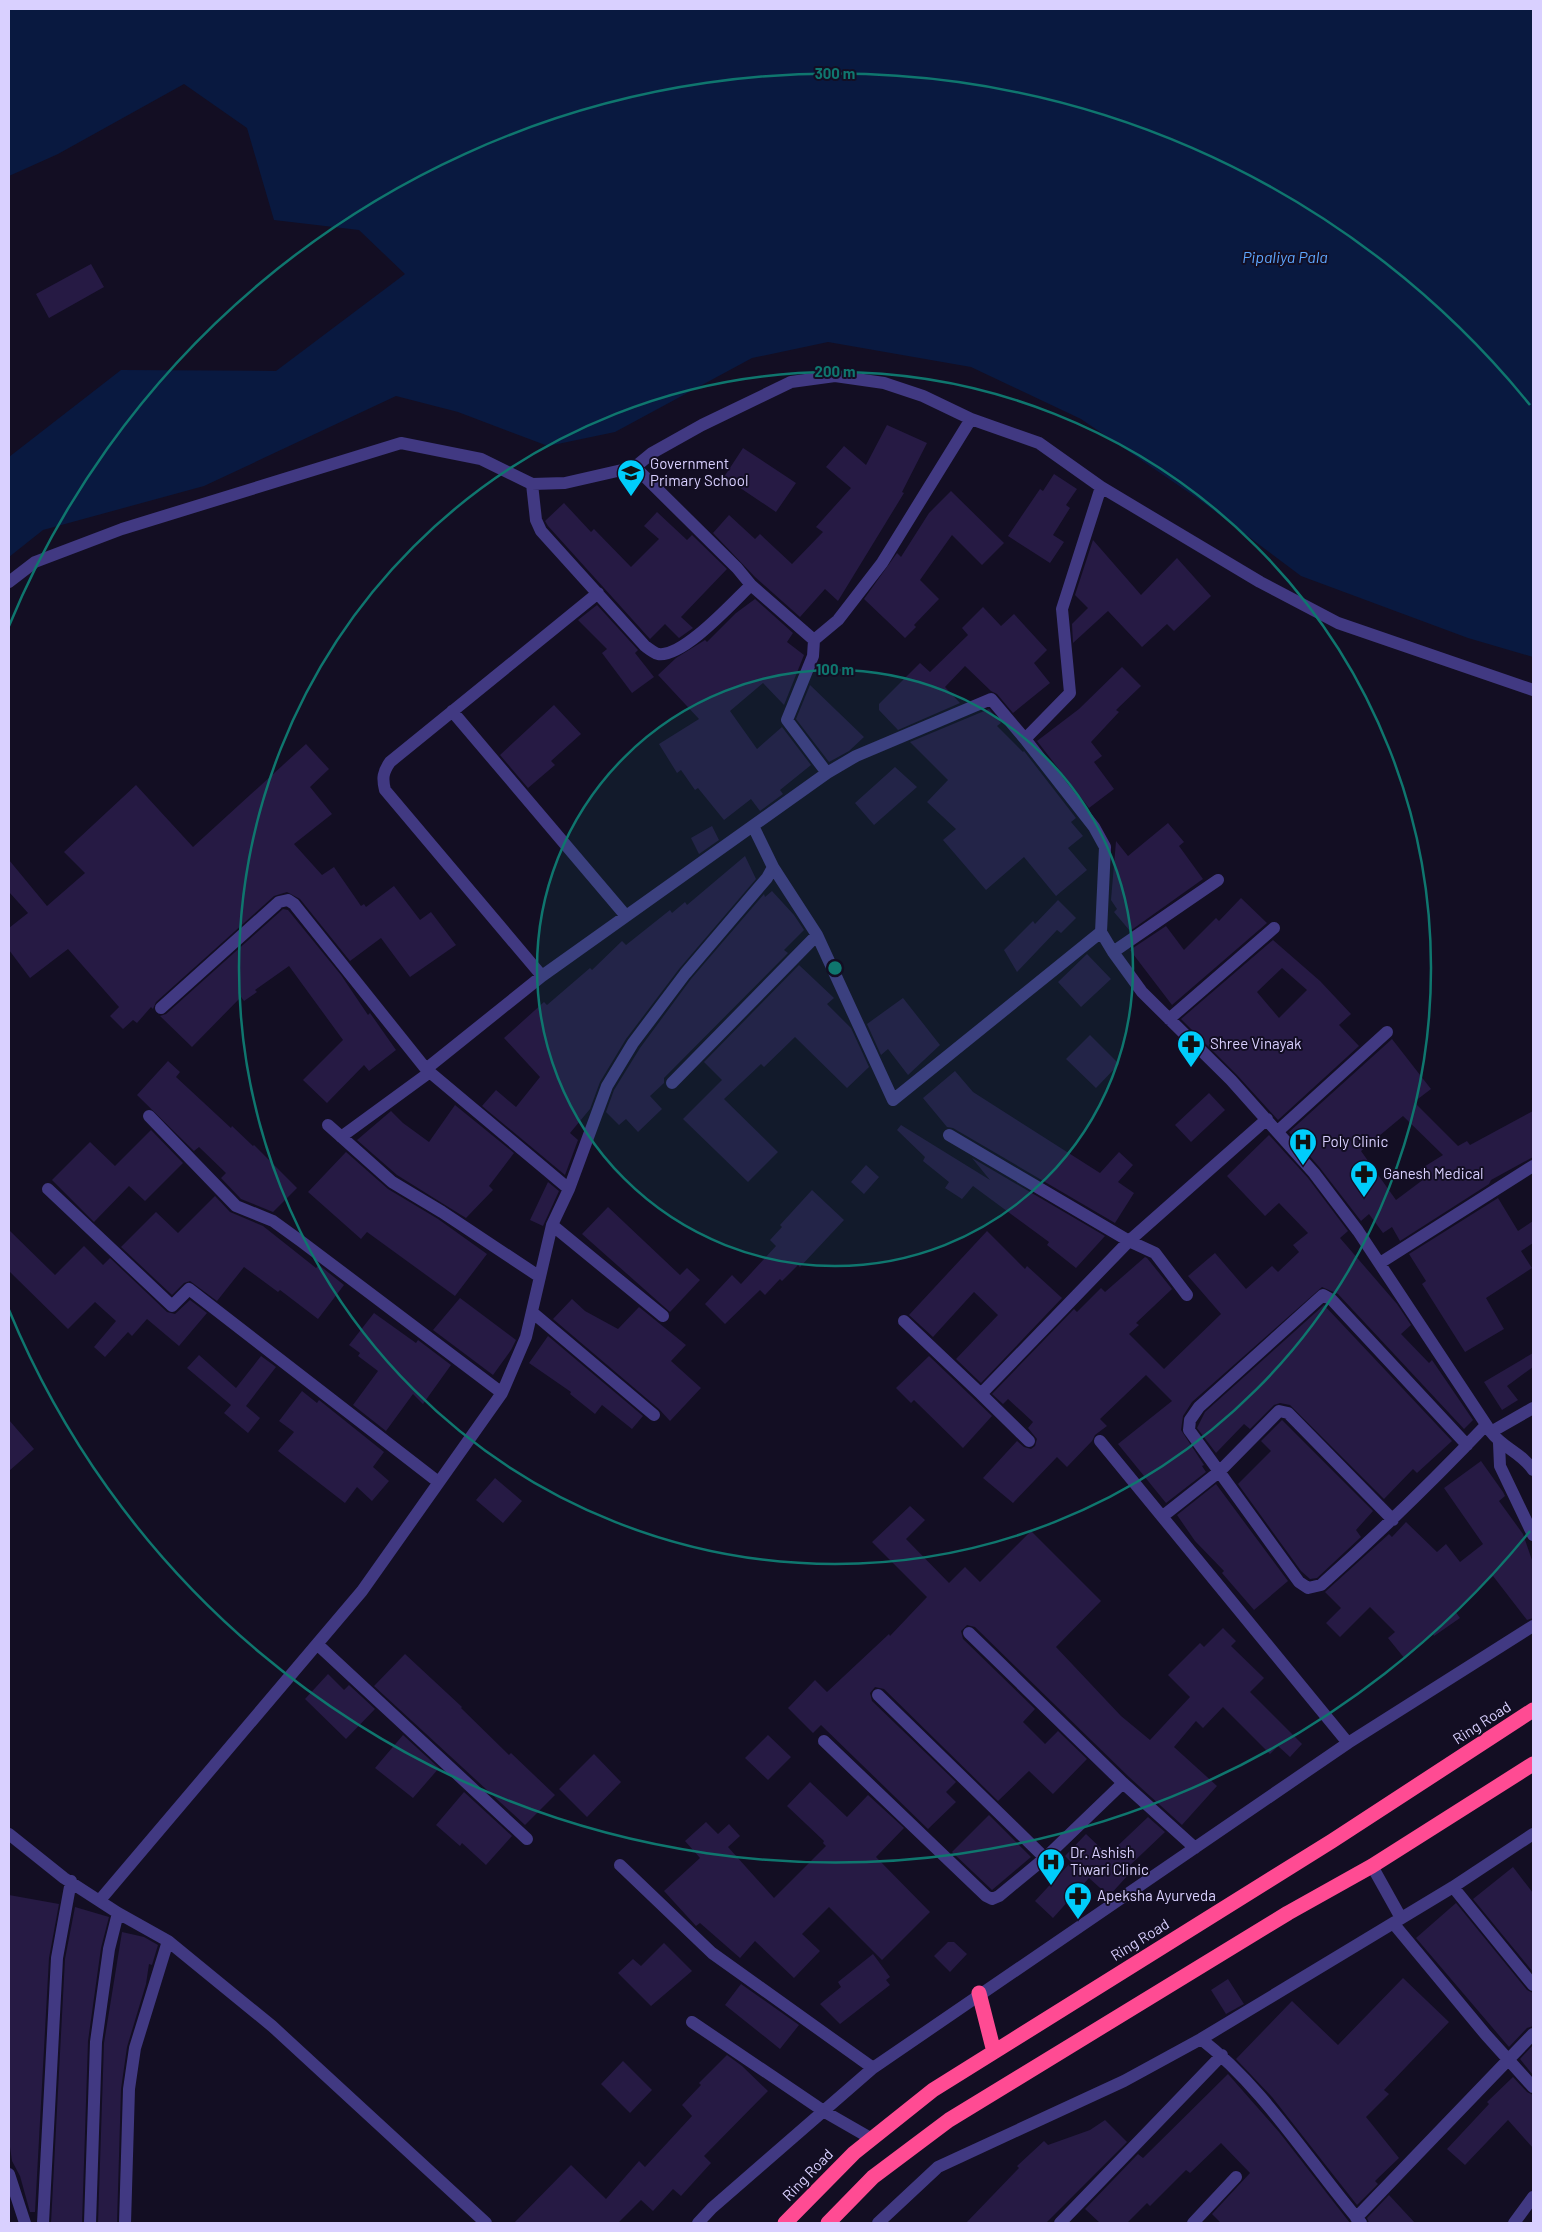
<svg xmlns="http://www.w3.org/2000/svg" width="1542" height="2232" viewBox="0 0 1542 2232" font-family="Barlow,sans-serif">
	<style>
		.water { fill: #091940 }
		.building { fill: #261a44; fill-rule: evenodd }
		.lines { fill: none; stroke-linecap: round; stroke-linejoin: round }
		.minor { stroke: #413982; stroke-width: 12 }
		.highway { stroke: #ff4b93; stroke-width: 15 }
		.ring { fill: none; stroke: #0f766e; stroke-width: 2.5 }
		.labels { text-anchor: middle; stroke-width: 4; stroke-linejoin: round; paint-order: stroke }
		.poi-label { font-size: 15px; fill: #d9d0ff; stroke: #130e23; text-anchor: start }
		.street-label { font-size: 15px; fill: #d9d0ff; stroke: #130e23 }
		.water-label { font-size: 16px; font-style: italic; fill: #5ea7ff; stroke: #130e23 }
		.centre { fill: #0f766e; stroke: #130e23; stroke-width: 2.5 }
		.ring-label { font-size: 15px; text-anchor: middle; font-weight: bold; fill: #0f766e; stroke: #130e23; stroke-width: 4; stroke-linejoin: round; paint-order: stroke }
	</style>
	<rect width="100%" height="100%" fill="#130e23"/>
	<!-- water -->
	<path class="water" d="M9,9h1524v648l-65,-19 -167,-62 -104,-78 -116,-79 -110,-52 -143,-25 -76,16 -137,74 -67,14 -90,-34 -62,-16 -192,90 -161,44 -34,27v-100l112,-87 155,1 129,-97 -46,-44 -85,-10 -27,-92 -63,-44 -126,70 -49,22z"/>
	<!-- building -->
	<path class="building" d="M91,264l13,23 -55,31 -13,-24z
		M887,425l40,18 -25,49 2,1 -66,108 -13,-12 -25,28 -45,-40 -42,-44 16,-18 26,24 5,-5 32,30 31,-32 -7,-5 35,-39 -25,-21 18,-21 22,19z
		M743,448l53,35 -20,29 -52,-35z
		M1054,474l23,15 -11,16 4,3 -17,27 11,7 -14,21 -42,-27 32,-47 3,2z
		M951,491l53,52 -22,22 -30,-30 -32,45 19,19 -25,26 2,2 -11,11 -41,-39 33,-46 4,4 28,-44z
		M564,503l27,29 3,-3 37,38 28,-28 -15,-13 13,-14 30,28 5,-5 35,34 -46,48 12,11 -14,10 -14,-14 -15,15 -102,-113 -3,-5z
		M1093,540l48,55 36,-37 34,38 -37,35 -7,-7 -25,23 -34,-36 -35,32 -1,-19 16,-16 -13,-13z
		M755,599l38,34 -6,9 17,13 -20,50 -21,-22 -33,28 27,38 25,-22 29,38 -31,25 3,4 -23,17 -9,-12 -27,21 -26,-32 -3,2 -14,-20 -4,3 -18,-29 40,-25 -41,-44 18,-17 29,-18 2,2 29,-29z
		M597,605l41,45 -3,3 19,24 -22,16 -30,-40 5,-4 -29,-29z
		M983,607l18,19 13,-12 33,36 -13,13 16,20 -37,30 -16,-19 -6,-3 -26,-25 -20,21 15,16 -62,27 -19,-20v-6l41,-41 10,9 38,-37 -6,-7z
		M1122,667l19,19 -25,24 3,2 -28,30 11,14 -8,6 20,27 -25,19 -52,-67 42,-32z
		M810,685l54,52 -15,14 -20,11 -33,-43z
		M554,705l27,29 -30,27 4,4 -27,23 -28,-33z
		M989,709l12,14 -4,3 26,26 1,-1 52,67 -5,4 12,14 -15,12 19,22 -31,26 -32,-39 -38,33 -43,-50 13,-11 -29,-27 21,-22 -38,-38z
		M306,744l23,25 -19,18 22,27 -38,30 28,31 12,-8 27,39 3,-2 2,3 28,-21 26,34 11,-8 25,33 -46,32 -29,-39 -31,23 -50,-62 -13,-7 -13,4 -118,106 -3,7 -2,-2 -14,16 -4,-3 -10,9 -13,-13 9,-9 -51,-58 -38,29 -21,-28v-22l19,-15 -19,-21v-32l38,46 38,-33 -21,-21 72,-67 57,62z
		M895,767l22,20 -43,38 -19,-22z
		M1168,823l16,19 -5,4 24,33 -73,52 -16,-19 3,-3 -6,-9 5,-59 12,15z
		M712,826l7,14 -20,14 -8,-16z
		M745,856l11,23 -77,90 -53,70 -26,43 -10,27 -20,24 8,7 -13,35 -83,-69 14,-16 20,17 24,-30 -36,-39 40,-36 3,3 43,-37 2,2 30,-29 4,4 44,-35 2,3 13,-11 2,3z
		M772,891l22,24 10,15 -20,20 4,3 -124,125v5l-14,13 12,13 -24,23 -12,-13 -7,6 -13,-13 8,-22 26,-42 51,-69 73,-85 1,3z
		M1241,898l26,25 -95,82 -42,-55 36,-24 18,24 32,-32 3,3z
		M1058,900l18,18 -15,15 -4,-3 -40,42 -13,-22 29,-29 2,3z
		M283,909l5,1 53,65 27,40 2,-2 26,37 -27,21 -5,-6 -37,38 -24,-23 40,-40 -54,-74 -34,24 2,2 -13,9 -3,-4 -49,50 -32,-31 6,-2z
		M1273,940l47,41 31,33 -12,11 20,21 -81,74 -41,-45 -56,-56zM1282,968l25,22 -28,28 -22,-26z
		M1087,954l24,25 -30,28 -23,-25z
		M799,965l35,33 -7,6 24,24 18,39 -22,21 -52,-51 -31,30 -3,-3 -37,35 54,53 -30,30 -65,-63 39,-39 -18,-18z
		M903,998l37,47 -32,30 -20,-26 -7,6 -14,-31z
		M1090,1035l29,29 -23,24 -30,-29z
		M1392,1039l39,50 -17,13 44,44 9,-5 3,4 63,-34v46l-42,23 -2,4 -89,57 -8,-14 -9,6 -14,-19 -8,7 -41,-53 -31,-36zM1403,1116l40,39 -24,15 5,9 -28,21 -35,-49z
		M168,1061l12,11 -4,5 55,51 1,-2 21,20 1,-1 43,43 -24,24 -32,-13 -20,-21 5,-5 -27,-26 -5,4 -57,-56z
		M955,1071l18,21 127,81 19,-21 14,13 -15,17 16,11 -19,30 -162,-95 -6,-1 -24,-29z
		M1209,1093l16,17 -34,32 -16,-17z
		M455,1105l59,48 -25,33 4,4 -27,28 -69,-43 -40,-35 34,-29 12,12 26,19z
		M901,1125l89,55 -18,-22 133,78 -29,32 -29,-23 2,-3 -76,-56 -11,13 -17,-11 4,-6 -26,-21 2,-4 -28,-27z
		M151,1130l32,33 -38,38 -16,-15 -35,36 -42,-42 38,-38 25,24z
		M1269,1135l39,43 40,53 -8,7 57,66 14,21 -10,9 28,29 3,-3 41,60 -9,9 -126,-135 -16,-7 -130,115 -9,14 -2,14 23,35 -2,1 4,6 -40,31 -48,-59 54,-43 -26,-26 -46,44 7,7 -12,9 -3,6 -25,26 -10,-10 -44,46 -30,-25 34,-37 7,6 7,2 4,-3 2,-7 -9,-11 5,-6 -25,-23 -5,5 -11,-10 82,-85 3,3 24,-24 4,4 40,-35 2,1 25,31 -36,34 3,2 -10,9 35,35 57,-55 -33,-38 27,-23 31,36 26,-23 6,6 21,-20 -6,-7 15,-12 -29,-30 -14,13 -38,-40z
		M346,1152l42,37 50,30 49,35 -32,42 -88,-64 -6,7 -53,-47z
		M866,1165l13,12 -15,17 -13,-12z
		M548,1182l11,9 -16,35 -13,-6z
		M812,1190l32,30 -44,47 -2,-2 -16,16 -2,-2 -15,16 -5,-5 -35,34 -20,-20 27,-29 9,9 35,-38 -6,-6 12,-13 -2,-2z
		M215,1196l15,16 33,14 53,42 3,-3 25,20 -26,34 -38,-29 -2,2 -34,-25 -27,34 -27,-20 -6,2 -12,12 -51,-48 35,-35 22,21z
		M1498,1198l20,33 15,-10v22l-12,8 11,17 -46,30 18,31 -39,23 -43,-68 4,-3 -17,-27z
		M608,1207l72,68 7,-7 13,12 -30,32 -88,-78z
		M9,1230l46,45 29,-29 19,19 7,-7 57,54 8,2 15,-14 17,13 -28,33 -32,-27 -15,17 -4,-4 -23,25 -11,-10 22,-26 -21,-19 -27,27 -59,-58z
		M987,1231l38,38 2,-3 35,32 -81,85 -25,-24 42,-44 -24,-23 -41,45 -24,-22z
		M460,1298l56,42 -5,10 -18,25 -60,-45z
		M572,1299l13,12 33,18 21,-22 47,38 -15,16 30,27 -31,33 -11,-12 -106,-90z
		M1324,1305l128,136 -35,32 -4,-4 -29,30 -94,-94 -10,-2 -6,2 -24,24 -6,-5 -28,29 -19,-25 8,-16z
		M374,1313l42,30 2,-3 33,25 -28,39 -10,-10 -27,37 -33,-26 25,-34 -20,-15 2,-3 -11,-8z
		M548,1336l95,80 -11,13 -30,-24 -7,9 -25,-20 1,-2 -42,-29z
		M1533,1353v14l-26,19 11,14 -16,10 -18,-28z
		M199,1355l37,33 25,-32 15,11 -30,39 14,12 -12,15 -24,-20 7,-8 -44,-37z
		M929,1356l63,60 -29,32 -49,-48 -3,3 -15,-15z
		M302,1391l15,12 2,-3 65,52 -11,15 16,14 -17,20 -15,-14 -12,16 -67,-52 16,-19 -15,-11z
		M9,1420l25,29 -25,22z
		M1282,1420l91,91 -17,19 5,7 -44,41 -7,1 -9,-8 -63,-87 33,-33 -10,-10z
		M1481,1461l22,31 2,4 -6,5 24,33 10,29v55l-6,2 -34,-44 -38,35 5,7 -26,18 -1,-2 -28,25 -17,-21 7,-6 -25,-25 -30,30 -14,-14 15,-15 -16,-16 64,-58 3,3 14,-15 31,30 9,-8 14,18 23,-18 -39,-56z
		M495,1478l27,23 -19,22 -27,-23z
		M1216,1484l72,97 -34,29 -32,-37 2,-2 -29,-30 -18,-26z
		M910,1506l15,14 -19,19 43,44 16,-16 15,15 51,-51 70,70 -45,46 65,69 29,24 40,-43 -22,-22 32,-32 4,4 19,-19 13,13 -5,5 33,32 -14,14 52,52 -12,13 -12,-11 -8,8 -47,-47 -20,21 -7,-7 -22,26 43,39 -35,39 -53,-48 -154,-150 -8,-2 -6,6 2,8 72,70 -12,13 22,22 13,-13 29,28 -34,35 -24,-23 -31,30 -114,-112 -9,-2 -5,6 2,8 84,81 -10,10 10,10 -28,27 -107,-104 -8,8 -25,-25 27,-28 12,12 62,-58 1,2 37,-39 -55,-55z
		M405,1654l57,53 -1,1 48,47 2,-2 44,42 -30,30 -151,-139z
		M328,1674l16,16 5,-5 26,24 -29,30 -41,-40z
		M403,1735l36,33 -26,30 -38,-30z
		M768,1735l23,22 -23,23 -23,-22z
		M594,1754l27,28 -34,35 -28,-28z
		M810,1782l37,35 21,-22 36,33 -28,29 54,55 -48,48 -53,-53 -27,27 18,17 -26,27 -39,-37 -15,17 -40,-35 -4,3 -32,-35 36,-33 -15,-17 21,-19 12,12 11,-10 11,12 -12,11 46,51 52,-52 -3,-3 1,-2 -37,-35z
		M464,1792l48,44 -26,29 -24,-22 -2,3 -24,-21z
		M989,1815l42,42 -39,33 -40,-38z
		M1148,1817l17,15 -40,38 4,4 -20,22 -20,-18 -36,40 -18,-17 36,-39 -6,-6 21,-22 22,21z
		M1513,1867l20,26v79l-60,-73z
		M9,1895l50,9 -10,54 -14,254h-5l-10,-36 -8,-15 -3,-21z
		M1456,1903l71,87 6,3v33l-6,2 -18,19 -93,-109z
		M75,1907l34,10 -8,31 -13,93 -6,182h-31l14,-264z
		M122,1932l22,5 14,8 -6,20 -3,-1 -3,20 -19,63 -6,42 -4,134h-19l6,-180z
		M948,1942h6l13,12 -17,18 -16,-16z
		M664,1943l28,28 -41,35 -33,-33 15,-14 8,7z
		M873,1954l17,23 -4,3 4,5 -50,39 -20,-20 21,-17 -3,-5z
		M1403,1978l46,44 -65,68 5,4 -23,23 33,41 -24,23 3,3 -21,21 -85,-108 -36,-38 56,-58 46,44z
		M1228,1979l16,25 -18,10 -15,-24z
		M741,1984l58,41 -19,24 -55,-44z
		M1533,2045v30l-13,-16z
		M727,2055l15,11 26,25 -64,65 7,7 -30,33 -8,-7 -20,22 -12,-11 -23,23h-104l57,-58 35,34 33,-38 6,6 47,-51 -10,-11 19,-20 -2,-2z
		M623,2061l29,29 -22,23 -29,-29z
		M1228,2074l51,58 71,91h-129l-9,-9 38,-41 -29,-30 -31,30 -4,-3 -36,36 -3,-3 -20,20h-27l-15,-14 53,-55 5,4z
		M1513,2077l14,15 6,3v53l-25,-28 -43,45 -18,-16 42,-45 -2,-2z
		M1105,2120l22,22 -81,81h-80l53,-55 -2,-2 27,-25 4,4 42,-15z
		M1389,2195l26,28h-46l-2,-5z"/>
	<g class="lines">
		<!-- minor -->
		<path class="minor" d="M635,467l102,101 14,17 63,55 -1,16 -26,64 40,53
			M532,484l4,36 5,11 104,115c4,3 9,7 13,8 25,4 75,-52 93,-69
			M1101,487l-39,122 8,84 -45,46 69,88 11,20 -4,85 12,20 29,40 89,88 83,93 44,58 133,201c12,16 31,21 42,38
			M9,582l26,-20 87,-33 279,-86 80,16 51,25 33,-1 70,-16 17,-14 50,-28 89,-43 44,-6 49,7 39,13 48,23 68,24 62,44 159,95 78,41 195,67
			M814,640l24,-20 44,-57 89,-144
			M452,711l174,205
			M773,867l44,68
			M1113,952l105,-72
			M542,976l-157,-186c-3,-12 -2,-18 5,-28l208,-169
			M161,1008l118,-106 9,-2 6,4 132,165
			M1169,1019l105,-91
			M672,1083l145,-148 76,165 208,-168
			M149,1116l87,90 37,15 29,21 200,151
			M328,1125l64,57 50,30 98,65
			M1278,1131l109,-99
			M949,1135l180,106 26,12 32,42
			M341,1137l89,-65
			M48,1189l124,117 17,-17 248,192
			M569,1189l-143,-120 116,-93 285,-203 29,-17 135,-57 34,40
			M552,1225l111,91
			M1380,1263l153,-97
			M532,1312l122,103
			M904,1321l77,73
			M1491,1432l42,-24
			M1029,1441l-48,-47 148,-153 138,-122
			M1100,1441l248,302
			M1499,1443l1,23 33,69
			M1467,1445l-135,-145 -9,-5 -124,112 -9,13 -1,10 110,152 9,6 13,-3c57,-51 112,-104 165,-160
			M1163,1516l57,-45 59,-60 9,2 105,107
			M969,1633l154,150 72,65
			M317,1644l210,195
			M878,1695l167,163
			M824,1741l162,155 6,3 7,-3 46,-38 78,-75
			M9,1834l55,44 54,35 50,28 104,85 214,197
			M620,1865l92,88 161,115
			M1372,1866l29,52
			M1453,1887l80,98
			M100,1900l262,-309 140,-198 24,-56 26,-112 17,-36 38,-103 26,-43 52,-69 82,-96 6,-11 -20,-41
			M1393,1923l93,112 47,52
			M692,2022l133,90 47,27
			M1201,2039c62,48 109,124 160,184
			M9,2174l16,49
			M1356,2218l177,-184
			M43,2223l14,-265 14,-77
			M90,2223l6,-181 13,-93 9,-36
			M125,2223l4,-134 6,-41 33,-107
			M698,2223l14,-15 161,-140 475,-325 185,-117
			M878,2223l60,-56 186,-86 77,-42 252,-152 80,-53
			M1060,2223l162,-168
			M1193,2223l43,-46
			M1514,2223l19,-26"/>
		<!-- highway -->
		<path class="highway" d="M979,1993l15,59
			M785,2223l69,-70 79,-63 399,-249 201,-131
			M828,2223l45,-46 76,-57 339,-207 84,-47 161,-102"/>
	</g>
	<!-- distance rings -->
	<circle cx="835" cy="968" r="298" fill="#0f766e" fill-opacity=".12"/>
	<g class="ring">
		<circle cx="835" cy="968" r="298"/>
		<circle cx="835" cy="968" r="596"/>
		<path d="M1530 1531A894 894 0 0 1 9 1310M9 626A894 894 0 0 1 1530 405"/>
	</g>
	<!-- icons -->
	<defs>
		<g id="school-pin" transform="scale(1.4375)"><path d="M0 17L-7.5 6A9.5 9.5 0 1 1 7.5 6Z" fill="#00cdfb" stroke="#130e23"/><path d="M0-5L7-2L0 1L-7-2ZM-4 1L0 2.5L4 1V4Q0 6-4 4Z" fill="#111"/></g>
		<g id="pharmacy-pin" transform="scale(1.4375)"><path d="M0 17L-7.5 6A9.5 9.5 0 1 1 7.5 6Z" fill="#00cdfb" stroke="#130e23"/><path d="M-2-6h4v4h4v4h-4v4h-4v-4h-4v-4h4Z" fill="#111"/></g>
		<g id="hospital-pin" transform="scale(1.4375)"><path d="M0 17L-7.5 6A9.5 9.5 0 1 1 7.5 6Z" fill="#00cdfb" stroke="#130e23"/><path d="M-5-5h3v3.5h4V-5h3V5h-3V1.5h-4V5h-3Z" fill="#111"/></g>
	</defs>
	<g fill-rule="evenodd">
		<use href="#school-pin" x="631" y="473"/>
		<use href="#pharmacy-pin" x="1191" y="1044"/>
		<use href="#hospital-pin" x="1303" y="1142"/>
		<use href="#pharmacy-pin" x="1364" y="1174"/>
		<use href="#hospital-pin" x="1051" y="1862"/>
		<use href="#pharmacy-pin" x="1078" y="1896"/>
	</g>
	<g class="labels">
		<!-- poi labels -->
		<g class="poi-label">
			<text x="650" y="469">Government<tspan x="650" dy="17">Primary School</tspan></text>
			<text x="1210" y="1049">Shree Vinayak</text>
			<text x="1322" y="1147">Poly Clinic</text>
			<text x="1383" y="1179">Ganesh Medical</text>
			<text x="1070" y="1858">Dr. Ashish<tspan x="1070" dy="17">Tiwari Clinic</tspan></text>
			<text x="1097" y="1901">Apeksha Ayurveda</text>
		</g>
		<!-- street labels -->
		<g class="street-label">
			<text transform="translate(1482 1723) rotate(-33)" y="5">Ring Road</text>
			<text transform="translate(1140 1940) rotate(-32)" y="5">Ring Road</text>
			<text transform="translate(808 2175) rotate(-46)" y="5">Ring Road</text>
		</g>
		<!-- water labels -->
		<g class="water-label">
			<text x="1285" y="263">Pipaliya Pala</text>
		</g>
	</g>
	<circle cx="835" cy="968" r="8" class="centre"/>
	<g class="ring-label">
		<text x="835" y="79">300 m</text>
		<text x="835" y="377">200 m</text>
		<text x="835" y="675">100 m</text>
	</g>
	<!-- border -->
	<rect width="1542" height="2232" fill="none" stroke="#d9d0ff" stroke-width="20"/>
</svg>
